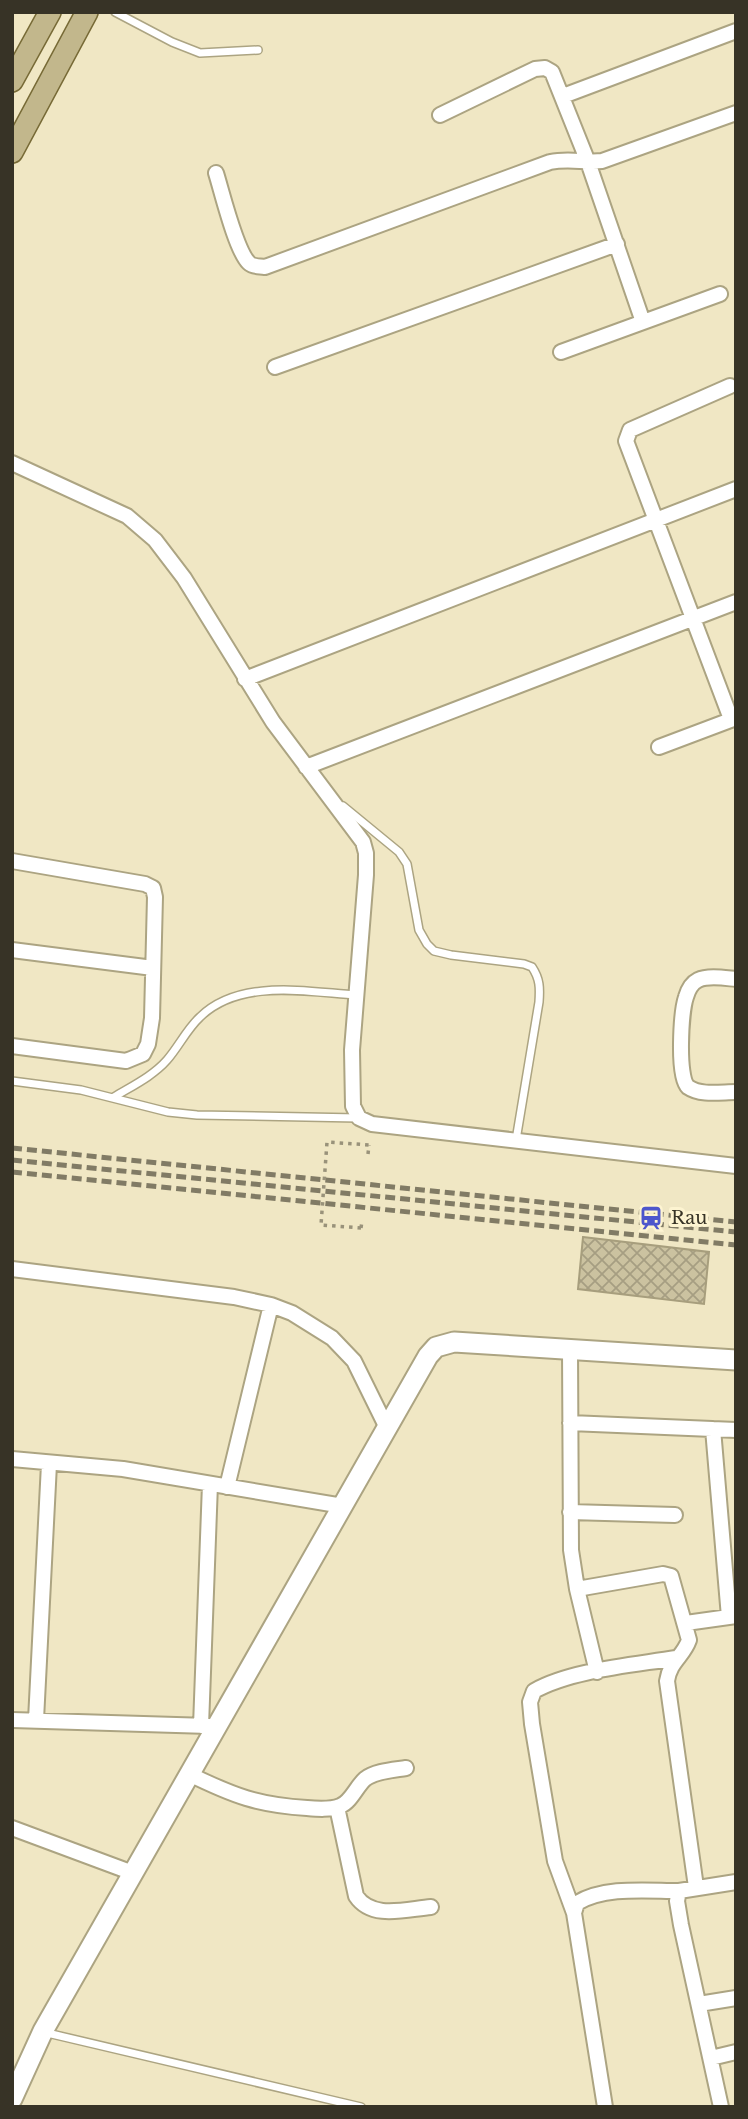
<svg xmlns="http://www.w3.org/2000/svg" width="748" height="2119" viewBox="0 0 748 2119" font-family="'Libre Baskerville',serif">
	<style>
		.building { fill: url(#building-cross-hatch); stroke: #a79e7d; stroke-width: 2 }
		.lines { fill: none; stroke-linecap: round; stroke-linejoin: round }
		.lane-casing { stroke: #aca482; stroke-width: 10 }
		.street-casing { stroke: #aca482; stroke-width: 18 }
		.secondary-casing { stroke: #aca482; stroke-width: 23 }
		.primary-casing { stroke: #776a36; stroke-width: 24 }
		.path { stroke: #99927a; stroke-width: 3.5; stroke-dasharray: 3.5 5; stroke-linecap: butt }
		.lane { stroke: #fff; stroke-width: 7 }
		.street { stroke: #fff; stroke-width: 14 }
		.secondary { stroke: #fff; stroke-width: 19 }
		.primary { stroke: #c2b78c; stroke-width: 21 }
		.rail { stroke: #817b65; stroke-width: 5; stroke-dasharray: 10 5; stroke-linecap: butt }
		.path-bridge { stroke: #99927a; stroke-width: 3.5; stroke-dasharray: 3.5 5; stroke-linecap: butt }
		.labels { text-anchor: middle; stroke-width: 6; stroke-linejoin: round; paint-order: stroke }
		.poi-label { font-size: 18px; fill: #373326; stroke: #fdf4d1; text-anchor: start }
	</style>
	<defs>
		<pattern id="building-cross-hatch" width="8" height="8" patternUnits="userSpaceOnUse" patternTransform="scale(1.75)"><rect width="8" height="8" fill="#cbc2a0"/><path d="M0 0l8 8M0 8l8-8" fill="none" stroke="#a69e82"/></pattern>
	</defs>
	<rect width="100%" height="100%" fill="#f0e7c4"/>
	<!-- building -->
	<path class="building" d="M583,1237l126,15 -5,52 -126,-15z"/>
	<g class="lines">
		<!-- lane casing -->
		<g class="lane-casing">
			<path id="lane" d="M115,12l57,30 28,11 58,-3
				M343,806l56,46 8,12 12,66 8,14 7,7 17,4 73,9 8,3c8,12 8,21 7,35l-23,138
				M12,1081l69,9 87,22 29,3 161,3
				M114,1097c18,-11 39,-21 53,-37 12,-14 20,-31 33,-43 40,-39 107,-25 157,-22
				M43,2032l318,75"/>
		</g>
		<!-- street casing -->
		<g class="street-casing">
			<path id="street" d="M563,96l173,-65
				M440,115l95,-46 10,-1 7,4 36,90 55,160
				M216,173c6,19 20,78 33,90 4,4 10,3 16,4l285,-105c20,-4 34,1 52,-1l134,-48
				M561,352l159,-58
				M275,367l342,-123
				M730,386l-100,44 -4,11 105,278
				M12,463l115,53 28,24 29,38 89,144 90,120 3,11v22l-14,175 1,56 6,12 13,6 364,42
				M245,679l491,-190
				M659,747l77,-29
				M306,767l430,-165
				M12,861l133,23 8,4 2,9 -3,121 -4,26 -5,10 -17,7 -114,-15
				M12,950l141,18
				M736,979c-11,-1 -28,-4 -38,1 -6,3 -10,10 -12,17 -5,15 -9,80 2,90 13,9 33,5 48,5
				M12,1269l222,28 37,8 21,8 40,25 22,23 33,67
				M570,1349l1,201 6,39 20,83
				M570,1423l166,7
				M713,1429l16,188
				M12,1459l111,10 220,37
				M227,1487l44,-182
				M570,1512l105,3
				M577,1589l86,-15 8,2 18,64c-6,17 -19,21 -22,41l29,206
				M686,1623l50,-7
				M12,1720l197,6
				M36,1720l13,-256
				M201,1726l9,-242
				M189,1774c45,22 69,31 118,34 11,1 23,2 33,-2 11,-4 16,-19 25,-27 10,-8 28,-9 41,-11
				M337,1807l19,89c16,24 50,13 75,11
				M12,1828l121,45
				M574,1913l-19,-52 -23,-137 -2,-22 4,-11c37,-21 100,-26 142,-33
				M699,2004l37,-6
				M711,2058l25,-6
				M605,2107l-31,-194 3,-10c28,-17 70,-12 102,-12
				M721,2107l-40,-182 -4,-24 2,-10 57,-9"/>
		</g>
		<!-- secondary casing -->
		<g class="secondary-casing">
			<path id="secondary" d="M12,2099l31,-68 385,-675 8,-9 18,-5 282,18"/>
		</g>
		<!-- primary casing -->
		<g class="primary-casing">
			<path id="primary" d="M12,81l38,-69
				M12,152l75,-140"/>
		</g>
		<!-- path -->
		<path class="path" d="M368,1154l1,-9
			M361,1228l1,-7"/>
		<!-- lane -->
		<use href="#lane" class="lane"/>
		<!-- street -->
		<use href="#street" class="street"/>
		<!-- secondary -->
		<use href="#secondary" class="secondary"/>
		<!-- primary -->
		<use href="#primary" class="primary"/>
		<!-- rail -->
		<path class="rail" d="M12,1148l724,74
			M12,1160l724,72
			M12,1172l724,73"/>
		<!-- path-bridge -->
		<path class="path-bridge" d="M361,1228l-40,-3 6,-83 42,3"/>
	</g>
	<!-- icons -->
	<defs>
		<g id="station-bare" transform="scale(1.89)"><path d="M-3-6H3Q5-6 5-4V2Q5 4 3 4L4.5 6H3L1.5 4h-3L-3 6H-4.5L-3 4Q-5 4-5 2V-4Q-5-6-3-6ZM-3.5-4v3h7v-3ZM-3.5 1v1.5H-2V1ZM2 1v1.5H3.5V1Z" fill="#4d56cc" stroke="#fdf4d1" stroke-width="2.5" paint-order="stroke"/></g>
	</defs>
	<g fill-rule="evenodd">
		<use href="#station-bare" x="651" y="1218"/>
	</g>
	<g class="labels">
		<!-- poi labels -->
		<g class="poi-label">
			<text x="671" y="1224">Rau</text>
		</g>
	</g>
	<!-- border -->
	<rect width="748" height="2119" fill="none" stroke="#373326" stroke-width="28"/>
</svg>
